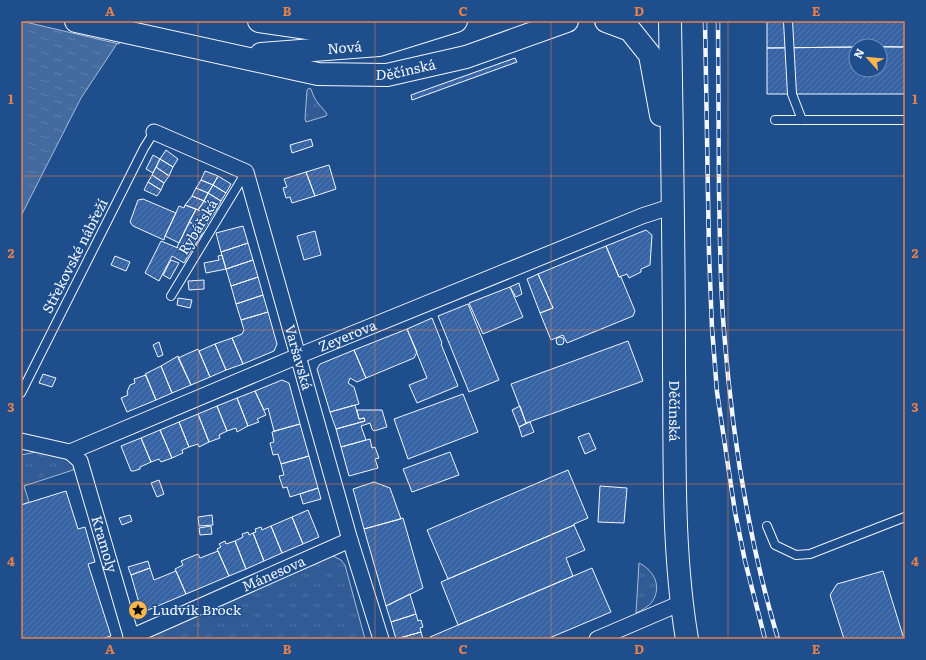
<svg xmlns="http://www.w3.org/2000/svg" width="926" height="660" viewBox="0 0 926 660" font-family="Literata,serif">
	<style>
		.grass { fill: url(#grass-tufts); stroke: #a8bbd7 }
		.water { fill: url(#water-ripples); stroke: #a8bbd7 }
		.pier { fill: #1f4e8c; stroke: #a8bbd7 }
		.building { fill: url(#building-hatch); stroke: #f2f6ff }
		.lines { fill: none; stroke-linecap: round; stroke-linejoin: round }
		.lane-casing { stroke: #f2f6ff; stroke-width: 10 }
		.street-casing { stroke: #f2f6ff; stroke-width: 17 }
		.secondary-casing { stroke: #f2f6ff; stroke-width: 24 }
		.lane { stroke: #1f4e8c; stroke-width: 8 }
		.street { stroke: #1f4e8c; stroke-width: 15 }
		.secondary { stroke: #1f4e8c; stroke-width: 22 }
		.rail-casing { stroke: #f2f6ff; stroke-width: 4.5 }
		.rail { stroke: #1f4e8c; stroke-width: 3; stroke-dasharray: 9; stroke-linecap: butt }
		.grid { fill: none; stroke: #ea8049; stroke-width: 1; stroke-opacity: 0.55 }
		.labels { text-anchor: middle; stroke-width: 3; stroke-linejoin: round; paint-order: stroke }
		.street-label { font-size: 14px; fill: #f2f6ff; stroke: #1f4e8c }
		.poi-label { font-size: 14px; fill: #f2f6ff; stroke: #1f4e8c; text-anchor: start }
		.neatline { fill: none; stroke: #ea8049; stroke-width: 1.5 }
		.grid-label { font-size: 13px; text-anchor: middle; font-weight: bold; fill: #ea8049 }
	</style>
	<defs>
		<pattern id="grass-tufts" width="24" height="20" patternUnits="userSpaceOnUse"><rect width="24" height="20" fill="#305b95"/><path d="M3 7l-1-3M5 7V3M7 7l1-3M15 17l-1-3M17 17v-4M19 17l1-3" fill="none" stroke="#4e73a5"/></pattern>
		<pattern id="water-ripples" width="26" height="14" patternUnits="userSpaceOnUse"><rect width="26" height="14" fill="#446ba0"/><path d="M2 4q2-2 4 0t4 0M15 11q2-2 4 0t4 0" fill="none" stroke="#5f81ae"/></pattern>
		<pattern id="building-hatch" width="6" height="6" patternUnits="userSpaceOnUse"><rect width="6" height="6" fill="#3563a3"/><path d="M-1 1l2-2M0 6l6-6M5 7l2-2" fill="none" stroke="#537ab1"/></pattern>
	</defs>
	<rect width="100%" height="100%" fill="#1f4e8c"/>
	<!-- grass -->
	<path class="grass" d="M309,88l2,1c5,15 8,14 16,25l-1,2 -20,6 -1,-3 2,-29z
		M36,452l27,5 12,7 -2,6 -49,16 5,16 -8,3v-50z
		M333,556l8,4 4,5 20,74h-216l1,-3 177,-79z
		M639,563c16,8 23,24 13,39 -4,5 -10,8 -16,11z"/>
	<!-- water -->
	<path class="water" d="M21,21h111l-51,77 -60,118z"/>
	<!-- pier -->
	<path class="pier" d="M21,21h113l-15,23z"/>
	<!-- building -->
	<path class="building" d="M767,21h138v26l-49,-1v1l-89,1z
		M856,47v23h24v-23h25v47h-138v-46z
		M515,58l2,4 -105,38 -1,-5z
		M311,139l2,7 -21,7 -2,-8z
		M166,150l12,9 -5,8 -13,-8z
		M153,155l7,4 -7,14 -7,-4z
		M160,159l13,8 -4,9 -13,-9z
		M329,165l7,24 -21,7 -9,-24z
		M156,167l13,9 -5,7 -12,-8z
		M205,171l13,5 -5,9 -12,-5z
		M306,172l9,24 -23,7 -2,-6 -4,1 -3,-10 4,-1 -3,-8z
		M152,175l12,8 -3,7 -13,-8z
		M218,176l13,8 -5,9 -13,-8z
		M201,180l12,5 -5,8 -12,-5z
		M148,182l13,8 -4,6 -13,-6z
		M213,185l13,8 -5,8 -13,-8z
		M196,188l12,5 -4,8 -12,-5z
		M208,193l13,8 -4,8 -13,-8z
		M192,196l12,5 -6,9 -13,-5z
		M143,199l33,14 -11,23 -1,4 -31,-14 -3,-4 8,-22z
		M204,201l13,8 -5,7 -14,-6z
		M185,205l11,4 -17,34 -14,-7 14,-30 5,2z
		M196,209l16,7 -8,13 -15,-7z
		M189,222l15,7 -2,3 -6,-4 -8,17 -5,-1 -2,5 -4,-2z
		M243,226l5,17 -27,9 -5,-19z
		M196,228l7,4 -4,7 -6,-3z
		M646,230l6,5 -2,30 -9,4v3l-12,6 -2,-4 -8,3 -13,-31z
		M315,231l6,24 -17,5 -7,-24z
		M193,236l6,3 -9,14 -9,-4 2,-5h6z
		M161,241l29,12 -6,10 -12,-7 -13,25 -14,-8z
		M248,243l5,17 -27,9 -5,-17z
		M606,246l13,31h2l14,34 -2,5 -66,27 -4,-8 -12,5 -11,-27 13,-5 -15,-34z
		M222,255l4,14 -20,4 -2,-10 15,-3 -1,-4z
		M115,256l15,6 -4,9 -15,-6z
		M171,260l8,3 -9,16 -7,-4z
		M253,260l5,17 -27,9 -5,-17z
		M538,274l15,34 -13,5 -13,-34z
		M258,277l5,18 -27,9 -5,-18z
		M204,280v9l-15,1 -1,-9z
		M519,283l3,11 -6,3 -6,-10z
		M510,287l13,30 -40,17 -14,-31z
		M263,295l5,17 -27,8 -5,-16z
		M178,298l14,2 -2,8 -13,-3z
		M468,304l31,76 -30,12 -31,-76z
		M268,312l9,32 -3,7 -31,13 -11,-26 10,-4 2,-4 -3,-10z
		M432,318l10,25 -1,1 17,42 -41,17 -8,-18 18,-7 -20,-49z
		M407,329l10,23 -3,6 -48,20 -12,-28z
		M556 341a4 4 0 1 1 8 0a4 4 0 1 1-8 0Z
		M232,338l11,26 -17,6 -11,-26z
		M628,341l15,40 -117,42 -15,-39z
		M159,342l4,13 -5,2 -5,-12z
		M215,344l11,26 -16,7 -11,-26z
		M198,349l12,28 -19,8 -13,-27z
		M354,350l12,28 -9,4 -7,-4 -2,5 6,4 5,17 -29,8 -13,-43 3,-5z
		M178,356l13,29 -19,8 -11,-27z
		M161,366l11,27 -16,7 -11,-26z
		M43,374l13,4 -4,9 -13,-4z
		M146,375l10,25 -29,12 -6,-14 7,-3 -1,-3 3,-7 5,-2 -1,-4z
		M282,380l7,3 11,41 -26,7 -6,-23 -4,2 -9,-19z
		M255,391l11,24 -9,4 2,3 -11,4 -11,-28z
		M463,394l15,38 -70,27 -14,-40z
		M237,398l11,28 -11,6 -1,-4 -9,3 -10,-25z
		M355,405l4,14 5,-1 1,3 -29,8 -6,-17z
		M217,406l10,25 -8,4 1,3 -11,4 -11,-28z
		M520,406l6,17 -7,4 -7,-17z
		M357,410h25l5,17 -13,4 -2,-2 -2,-6 -9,3 5,14 -25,7 -5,-18 29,-8 -1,-3 -5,1z
		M198,414l11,28 -10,5 -1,-3 -9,3 -10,-25z
		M179,422l10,25 -7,3 1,3 -11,5 -12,-28z
		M530,422l4,10 -12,5 -3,-10z
		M300,424l9,32 -28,8 -3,-10 -5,1 -3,-12 4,-1 -2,-10z
		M160,430l12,28 -11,4 -2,-3 -8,3 -10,-24z
		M589,433l7,16 -11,5 -7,-17z
		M141,438l10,24 -11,5v2l-6,2h-3l-10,-25z
		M370,439l2,9 3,-1 4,11 -4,1 3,9 -29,8 -8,-29z
		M450,452l9,23 -47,17 -9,-23z
		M309,456l9,32 -28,9 -3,-10 -4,1 -4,-12 5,-1 -3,-11z
		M568,470l20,48 -14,6v1l-126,54 -21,-49z
		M159,480l5,14 -7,3 -6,-14z
		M374,482l16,6 11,31 -37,10 -11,-40z
		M600,486l27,2 -3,35 -26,-1z
		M318,488l3,11 -18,5 -3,-10z
		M66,491l12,38 7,-2 10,35 -7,2 23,72 -10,3h-80v-134z
		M308,510l11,27 -16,7 -11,-27z
		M130,515l2,6 -10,4 -3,-7z
		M212,515l1,10 -14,1 -1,-9z
		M292,517l11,27 -21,9 -11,-27z
		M403,518l20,70 -37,18 -22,-77z
		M574,525l11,25 -19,8 7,18 -115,49 -17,-43z
		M211,526l1,8 -12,1 -1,-7z
		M271,526l11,27 -18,8 -11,-28 3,-1 -1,-3 6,-2 1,3z
		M248,532l1,3 4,-2 11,28 -18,8 -11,-28 8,-4 -1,-3z
		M225,541l1,3 9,-3 11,28 -17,7 -12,-27 4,-2 -2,-3z
		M218,551l11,25 -43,18 -11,-25 8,-4 -2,-4 17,-7 2,4z
		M148,561l2,7 -19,7 -3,-8z
		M150,568l4,12 22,-9 10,23 -38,16h-7l-10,-35z
		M592,568l19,44 -64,27h-116l-1,-2z
		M883,571l21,68h-60l-14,-44 7,-11z
		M410,594l6,20 -25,8 -5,-16z
		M416,614l2,7 3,-1 2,7 -3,1 1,4 -25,7 -5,-17z
		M421,632l2,7h-27z"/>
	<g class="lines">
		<!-- lane casing -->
		<g class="lane-casing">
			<path id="lane" d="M788,21l4,73 10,26
				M775,120h130
				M171,296l75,-124
				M21,393l123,-245 10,-16
				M767,526l8,19 21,10 14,-1 95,-37"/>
		</g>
		<!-- street casing -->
		<g class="street-casing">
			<g id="street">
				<path id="s1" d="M154,132l92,40 104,368 31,99"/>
				<path id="s2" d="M21,441l49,11 228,-96 344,-140 31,-10"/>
				<path id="s3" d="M70,452l10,9 52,178"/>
				<path id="s4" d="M131,637l219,-97"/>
				<path d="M597,639l84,-36"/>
			</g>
		</g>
		<!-- secondary casing -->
		<g class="secondary-casing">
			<g id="secondary">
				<path id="s5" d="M76,21l242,53 69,1 79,-18 101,-36"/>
				<path d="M259,21l55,8 100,-3"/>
				<path d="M606,21l24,9 20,25 11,60"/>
				<path id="s6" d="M670,21c2,115 4,230 4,345 1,91 -2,184 13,273"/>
				<path id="s7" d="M261,54l118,-9 77,-24"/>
			</g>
		</g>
		<!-- lane -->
		<use href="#lane" class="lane"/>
		<!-- street -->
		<use href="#street" class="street"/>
		<!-- secondary -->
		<use href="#secondary" class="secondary"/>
		<!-- rail casing -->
		<g class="rail-casing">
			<path id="rail" d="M705,21l4,232 3,75 5,64 18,120 10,49 20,78
				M718,21c0,56 1,113 1,169 1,47 1,94 5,141 8,104 24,208 54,308"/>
		</g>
		<!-- rail -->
		<use href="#rail" class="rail"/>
	</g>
	<!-- grid -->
	<path class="grid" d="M198,21v618M375,21v618M551,21v618M728,21v618M21,176h884M21,330h884M21,484h884"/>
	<!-- icons -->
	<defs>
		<g id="sight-disc" transform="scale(1)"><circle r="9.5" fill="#ffb74d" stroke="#1f4e8c"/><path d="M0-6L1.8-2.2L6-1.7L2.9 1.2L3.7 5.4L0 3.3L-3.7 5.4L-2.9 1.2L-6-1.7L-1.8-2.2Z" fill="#111"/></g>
	</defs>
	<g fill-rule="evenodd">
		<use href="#sight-disc" x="138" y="610"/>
	</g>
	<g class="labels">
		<!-- street labels -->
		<g class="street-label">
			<text dy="5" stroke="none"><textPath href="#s7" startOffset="84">Nová</textPath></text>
			<text dy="5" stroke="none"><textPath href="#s5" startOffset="336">Děčínská</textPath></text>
			<text transform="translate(198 227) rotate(-59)" y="5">Rybářská</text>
			<text transform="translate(75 256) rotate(-63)" y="5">Střekovské nábřeží</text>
			<text dy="5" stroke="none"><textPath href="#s2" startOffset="351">Zeyerova</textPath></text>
			<text dy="5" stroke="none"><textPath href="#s1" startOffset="293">Varšavská</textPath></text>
			<text dy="5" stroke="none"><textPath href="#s6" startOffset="390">Děčínská</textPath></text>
			<text dy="5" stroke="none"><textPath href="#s3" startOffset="100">Kramoly</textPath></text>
			<text dy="5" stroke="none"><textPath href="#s4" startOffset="156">Mánesova</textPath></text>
		</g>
		<!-- poi labels -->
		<g class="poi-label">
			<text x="152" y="615">Ludvík Brock</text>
		</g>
	</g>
	<!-- border -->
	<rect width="926" height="660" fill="none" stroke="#1f4e8c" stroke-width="44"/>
	<!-- north arrow -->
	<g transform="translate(868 58) rotate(297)"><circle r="19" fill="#1f4e8c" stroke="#7391ba"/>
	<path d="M0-3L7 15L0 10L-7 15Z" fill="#ffb74d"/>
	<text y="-6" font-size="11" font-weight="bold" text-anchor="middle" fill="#f2f6ff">N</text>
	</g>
	<rect x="22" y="22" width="882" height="616" class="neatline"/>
	<g class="grid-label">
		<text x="110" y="16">A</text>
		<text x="287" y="16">B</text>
		<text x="463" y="16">C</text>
		<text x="639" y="16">D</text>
		<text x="816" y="16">E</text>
		<text x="11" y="104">1</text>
		<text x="915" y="104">1</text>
		<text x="11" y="258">2</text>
		<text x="915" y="258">2</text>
		<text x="11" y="412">3</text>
		<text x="915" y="412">3</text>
		<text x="11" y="566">4</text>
		<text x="915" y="566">4</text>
		<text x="110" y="654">A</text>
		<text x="287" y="654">B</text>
		<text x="463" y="654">C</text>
		<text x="639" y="654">D</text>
		<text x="816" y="654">E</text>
	</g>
</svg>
